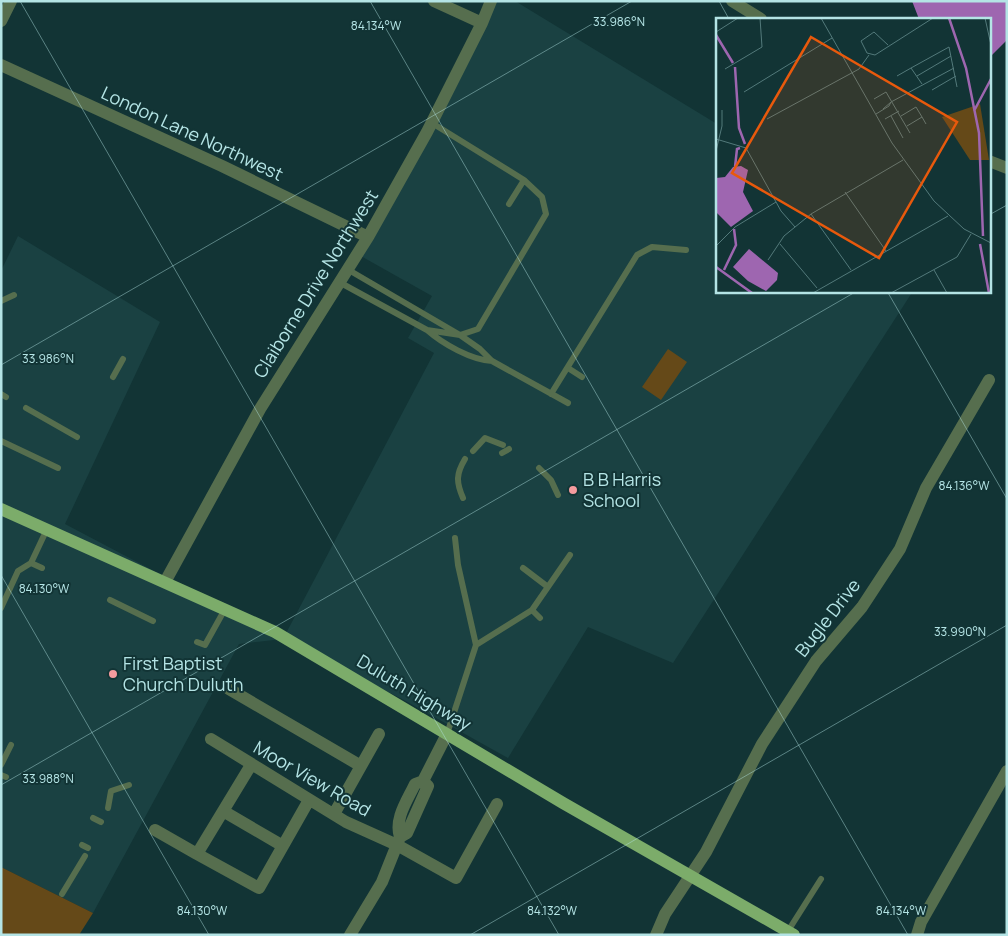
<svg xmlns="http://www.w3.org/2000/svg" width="1008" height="936" viewBox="0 0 1008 936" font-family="Manrope,sans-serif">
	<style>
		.built { fill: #1a4142 }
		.green { fill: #654918 }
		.water { fill: #9e66b0 }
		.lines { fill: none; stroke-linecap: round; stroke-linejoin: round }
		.lane { stroke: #566e4e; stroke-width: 6 }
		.street { stroke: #566e4e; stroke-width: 12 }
		.primary { stroke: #7cac6a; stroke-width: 12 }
		.ticks { fill: none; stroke: #b4e4e5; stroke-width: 1; stroke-opacity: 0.45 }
		.poi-dot { fill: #f59b9e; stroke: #123435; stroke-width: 2 }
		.labels { text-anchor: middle; stroke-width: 4; stroke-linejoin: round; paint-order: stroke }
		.street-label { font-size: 18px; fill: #b4e4e5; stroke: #123435 }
		.poi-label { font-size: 18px; fill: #b4e4e5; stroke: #123435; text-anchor: start }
		.inset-river { fill: none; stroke: #9e66b0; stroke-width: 2.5 }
		.inset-road { fill: none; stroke: #537a7b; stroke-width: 1 }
		.view { fill: #e8590c; fill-opacity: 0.15; stroke: #e8590c; stroke-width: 2.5 }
		.inset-edge { fill: none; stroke: #b4e4e5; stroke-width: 2.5 }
		.ticks-label { font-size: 12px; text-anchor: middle; fill: #b4e4e5; stroke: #123435; stroke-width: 4; stroke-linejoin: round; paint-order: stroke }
	</style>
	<rect width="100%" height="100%" fill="#123435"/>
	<!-- built -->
	<path class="built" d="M493,1h22l202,123v167h196l-240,372 -85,-36 -80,131 -106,-59 -119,-60 -44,5 -146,269 -92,-46v-596l17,-35 142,86 -95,202 218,115 151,-286 -26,-15 24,-42 -73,-41z"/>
	<!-- green -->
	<path class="green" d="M668,349l19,13 -26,38 -19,-13z
		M1,867l92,46 -14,22h-78z"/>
	<!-- water -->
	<path class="water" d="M912,1h95v39l-18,18v-39h-70z"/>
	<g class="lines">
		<!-- lane -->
		<path class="lane" d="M509,204l15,-24
			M347,269l113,66 20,14 12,12 76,42
			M339,282l88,48c16,14 44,30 65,31
			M1,301l13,-6
			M427,330l33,5 18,-6 68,-115 -4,-17 -18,-17 -92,-57
			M568,368l14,9
			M113,377l10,-18
			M1,394l5,3
			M551,394l86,-139 15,-8 34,3
			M26,408l51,29
			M1,441l57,27
			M473,451l12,-13 18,7
			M502,453l7,-4
			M539,468l12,12 7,15
			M463,498c-7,-16 -7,-24 2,-39
			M455,538l3,27 18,80
			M31,563l11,5
			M523,568l25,19
			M110,600l43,21
			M1,608l17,-37 13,-8 16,-34
			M532,610l8,8
			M197,642l8,3 20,-36
			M447,734l29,-89 56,-35 38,-55
			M1,765l10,-20
			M1,775l5,2
			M108,808l3,-17 18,-6
			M93,818l8,4
			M82,845l6,3
			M62,894l23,-38
			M788,931l33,-52"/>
		<!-- street -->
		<path class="street" d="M434,1l48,22
			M732,1l29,18
			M1,21l10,-20
			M1,65l221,101 146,71
			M989,161l18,7
			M165,582l95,-173 108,-172 59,-105 55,-109 9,-22
			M229,689l132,77
			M211,739l135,83 51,23 59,33 41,-74
			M423,781l5,5 -21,47 -7,4c-6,-18 7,-36 15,-53l8,-3 24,-47
			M223,811l60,35
			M334,814l45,-80
			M155,830l42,24 54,-89
			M197,854l62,34 50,-88
			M350,935l32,-53 18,-45
			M656,935l9,-21 41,-62 56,-108 54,-83 46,-54 38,-58 26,-61 63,-108
			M917,935l4,-13 86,-151"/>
		<!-- primary -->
		<path class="primary" d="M1,509l274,123 288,171 231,132"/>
	</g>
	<!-- ticks -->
	<path class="ticks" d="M20,1l539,934M370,1l538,934M719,1l10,18M989,215l18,-10M887,291l120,208M1,365l631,-364M1,575l208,360M1,785l856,-494M470,935l537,-310"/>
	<!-- markers -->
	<g class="poi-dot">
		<circle cx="573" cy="490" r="5"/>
		<circle cx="113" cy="674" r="5"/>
	</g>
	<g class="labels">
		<!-- street labels -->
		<g class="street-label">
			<text transform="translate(192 134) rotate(25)" y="6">London Lane Northwest</text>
			<text transform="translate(316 284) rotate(-58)" y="6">Claiborne Drive Northwest</text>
			<text transform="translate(828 618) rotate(-52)" y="6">Bugle Drive</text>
			<text transform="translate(414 693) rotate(31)" y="6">Duluth Highway</text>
			<text transform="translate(312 779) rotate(30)" y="6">Moor View Road</text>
		</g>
		<!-- poi labels -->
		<g class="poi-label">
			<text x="583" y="486">B B Harris<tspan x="583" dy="21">School</tspan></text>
			<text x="123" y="670">First Baptist<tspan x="123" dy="21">Church Duluth</tspan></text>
		</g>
	</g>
	<!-- overview -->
	<g transform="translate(716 18)">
		<rect width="275" height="275" fill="#123435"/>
		<path d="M264,86l9,56h-19l-28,-43z" fill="#654918"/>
		<path d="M25,148l7,4 -5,22 10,19 -22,16 -15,-15v-34l9,-1 8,-10zM33,231l29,24 -1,7 -11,11 -18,-10 -15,-14z" fill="#9e66b0"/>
		<path class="inset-river" d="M233,0l17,50 13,65 4,103M0,17l17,28M19,49l4,61 6,16M258,93l17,-32M19,149l2,-18 3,-1M264,226l9,49M0,249l36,26M8,252l12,-25 -2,-16"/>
		<path class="inset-road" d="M105,0l71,125 42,58 30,28 27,14M269,0l6,27M0,14l22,-14M172,27l-14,-13 -13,9 6,12 8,2 58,-37M195,50l38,-21 8,40M9,51l37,-22 -2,-29M181,58l14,-8 11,16M201,58l34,-20M216,72l24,-14M28,74l88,-54M158,81l12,-7 24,41M175,84l63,-34M160,96l13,-8 2,-4 -8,7M175,98l12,22M185,98l15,-9 6,10M51,101l92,-50 10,-14M169,101l14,-8M191,108l15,-9 4,7M0,121l30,9 35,63 14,16M0,133l6,-25v-16M129,174l41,59M95,196l40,56M64,226l37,44M0,228l19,-19 41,-25M52,242l16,-24 27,-22 92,-54M218,252l13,23M97,275l135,-77M175,275l66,-36 14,-23"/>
		<path class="view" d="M95,19l146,85 -78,136 -147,-85z"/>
		<rect width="275" height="275" class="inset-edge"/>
	</g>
	<g class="ticks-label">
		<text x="619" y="26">33.986°N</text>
		<text x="376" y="30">84.134°W</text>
		<text x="48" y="363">33.986°N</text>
		<text x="964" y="490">84.136°W</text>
		<text x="44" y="593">84.130°W</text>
		<text x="960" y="636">33.990°N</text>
		<text x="48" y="783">33.988°N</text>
		<text x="202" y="915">84.130°W</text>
		<text x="552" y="915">84.132°W</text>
		<text x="901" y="915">84.134°W</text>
	</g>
	<!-- border -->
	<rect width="1008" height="936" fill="none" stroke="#b4e4e5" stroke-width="5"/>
</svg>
